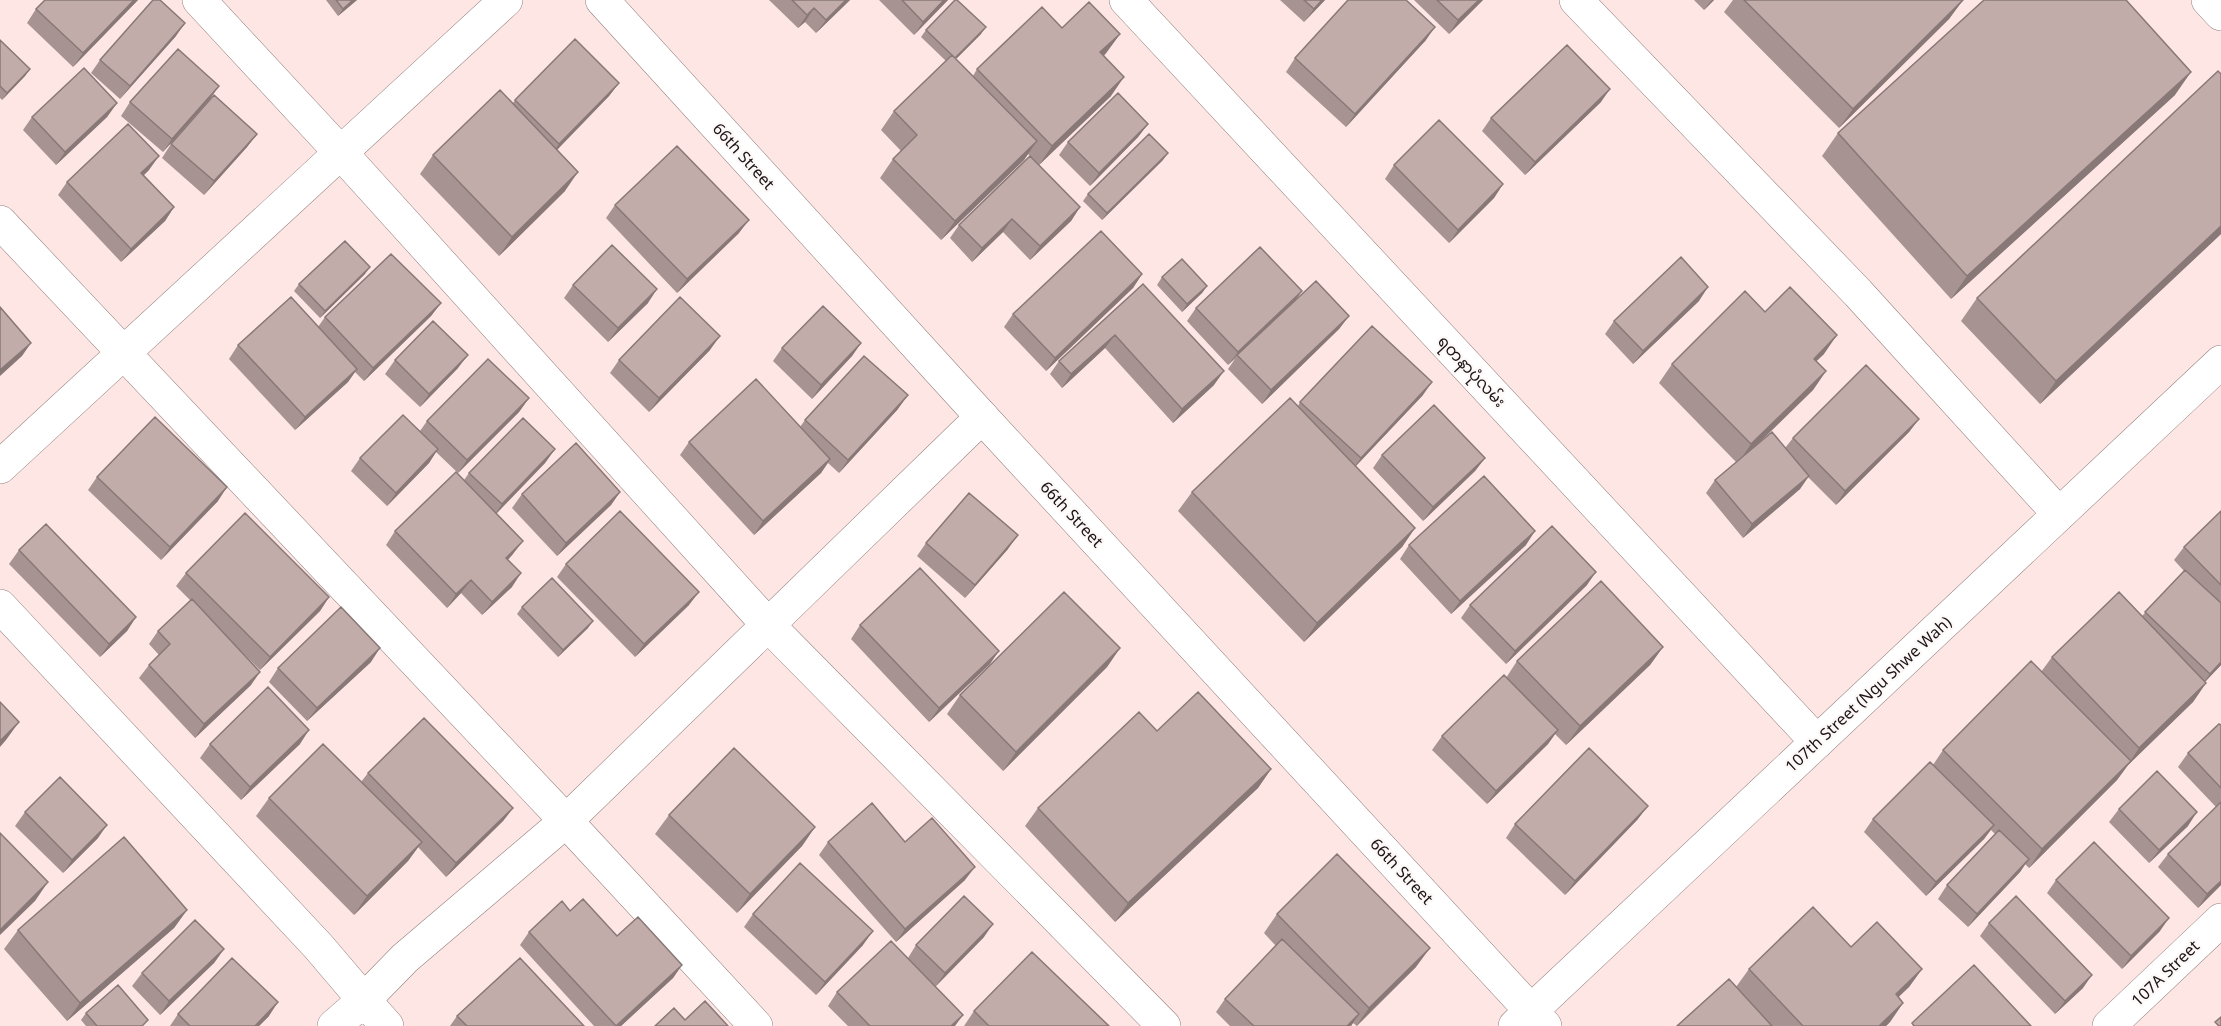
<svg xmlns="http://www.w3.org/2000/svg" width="2221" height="1026" viewBox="0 0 2221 1026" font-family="'Noto Sans','Noto Sans Myanmar',sans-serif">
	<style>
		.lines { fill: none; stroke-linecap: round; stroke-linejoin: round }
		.minor-casing { stroke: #94807e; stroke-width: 34 }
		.tertiary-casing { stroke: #94807e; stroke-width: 34 }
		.secondary-casing { stroke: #94807e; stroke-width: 34 }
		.minor { stroke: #fff; stroke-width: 33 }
		.tertiary { stroke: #fff; stroke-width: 33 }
		.secondary { stroke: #fff; stroke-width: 33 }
		.wall { fill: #a79492 }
		.shaded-wall { fill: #887877 }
		.building { fill: #c2acaa; stroke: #887877; stroke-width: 1.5 }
		.labels { text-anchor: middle; stroke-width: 4.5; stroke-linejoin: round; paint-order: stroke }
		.street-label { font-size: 16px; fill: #1c1414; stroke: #fdf8f8 }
	</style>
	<rect width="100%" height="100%" fill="#fde6e4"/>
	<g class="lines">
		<!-- minor casing -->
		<g class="minor-casing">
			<path id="minor" d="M199,0l142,153 427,472 396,401
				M1126,0l691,742
				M1576,0l282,293 201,221
				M0,222l566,599 190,205
				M0,467l506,-467
				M0,606l318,340 46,54 41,-42 161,-137 416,-404
				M334,1026l30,-26 23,26
				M2109,1026l112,-106"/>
		</g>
		<!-- tertiary casing -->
		<g class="tertiary-casing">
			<path id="tertiary" d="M602,0l380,417 563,609
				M2208,0l13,14"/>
		</g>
		<!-- secondary casing -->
		<g class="secondary-casing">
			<path id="secondary" d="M1515,1026l706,-664"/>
		</g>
		<!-- minor -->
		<use href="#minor" class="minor"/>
		<!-- tertiary -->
		<use href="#tertiary" class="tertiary"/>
		<!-- secondary -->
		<use href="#secondary" class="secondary"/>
	</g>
	<!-- wall -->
	<path class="wall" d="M45,0h93l-65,67 -46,-44 9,-14z
		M326,0h31l-19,16z
		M769,0h81l-34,33 -11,-11 -7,6z
		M879,0h69l-34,35z
		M1280,0h45l-21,22z
		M1414,0h69l-34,34z
		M1694,0h20l-10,10z
		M1733,0h230l-14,19 -110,109 -115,-116z
		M1062,28l58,6 -16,22 7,40 -72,69 -11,-11 -4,6 -83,80 -61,-62 13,-19 8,-8 -20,-21 13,-19 52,-50 -25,-24 5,-7 55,4 -25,25 17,17 4,-7z
		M176,36l-56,63 -29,-26 9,-13z
		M0,40l30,29 -5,7 -23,24 -2,-2z
		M1426,40l-80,87 -60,-55 9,-14z
		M2221,74v160l-181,170 -79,-83 16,-23z
		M619,83l-10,13 -52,54 8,41 -66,65 -79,-82 13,-19 80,-52 2,-3z
		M219,86l-10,14 -46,52 -42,-36 9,-14z
		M2175,95l-224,204 -129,-143 16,-23z
		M1601,102l-76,73 -43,-44 9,-13z
		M117,103l-10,14 -51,48 -33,-35 9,-13z
		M1148,124l-10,13 -48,49 -31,-31 9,-13z
		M257,134l-10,13 -43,48 -42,-37 9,-14z
		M1163,160l-61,60 -19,-19 5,-7z
		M1394,165l109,19 -9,14 -45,45 -64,-64z
		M149,170l-5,5 30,32 -9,14 -44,41 -63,-67 9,-13z
		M615,205l124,28 -62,60 -71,-75z
		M1080,207l-9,14 -41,39 -27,-28 -31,30 -22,-24 9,-13z
		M365,274l-45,44 -26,-27 5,-7z
		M1142,274l-9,14 -87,83 -42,-44 9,-13z
		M1162,277l45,9 -5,7 -20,19 -25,-27z
		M1143,284l71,101 -41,38 -68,-75 -43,40 -12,-14 9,-13z
		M573,285l75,18 -40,39 -44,-44z
		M1294,301l55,15 -10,13 -77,75 -34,-35 7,-10 -7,6 -41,-44 9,-13z
		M1699,301l-66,63 -28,-30 9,-13z
		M441,303l-10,13 -67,65 -9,-9 -7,10 -53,48 -66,-71 9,-14 80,-18 7,-10z
		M1765,312l59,42 -8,7 10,10 -13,19 -56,55 28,3 8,-10 126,-19 -10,13 -73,73 -28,-28 -8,12 -57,49 -37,-45 9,-13 21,-18 -77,-79 13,-19z
		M861,343l-9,13 -40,43 -39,-38 9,-13z
		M710,350l-61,62 -39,-39 9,-13z
		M395,360l63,8 -38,39 -35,-33z
		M1423,395l-67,71 59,62 -13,19 -98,95 -126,-131 14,-19 106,-86 2,-4z
		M529,398l-10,14 -61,61 -22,-21 -7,11 -42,43 -36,-35 9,-13 60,-27 7,-10z
		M898,409l-59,64 -11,-10 -7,10 -67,62 -74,-80 9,-13 111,-15 5,-7z
		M555,449l-10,14 -49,51 17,40 -5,6 4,27 -30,28 -21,-22 -14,15 -61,-63 9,-14 69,-51 5,-7z
		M1382,455l103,3 -10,13 -52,50 -50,-53z
		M97,477l121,24 -57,59 -73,-70z
		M620,492l-9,13 -54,51 -45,-48 10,-14z
		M2221,511v154l-16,17 1,1 -13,19 -65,63 -11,15 -88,88 -4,-4 -5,8 -52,55 -30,-28 9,-14 48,-51 -4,-4 -7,9 -58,57 -62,-64 9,-13 60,-54 10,-15 98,-78 11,-15 90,-41 42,-45 -10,-11 10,-13z
		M926,543l82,6 -43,49 -48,-42z
		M1409,545h117l-75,69 -51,-55z
		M19,550l117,67 -9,14 -27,26 -91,-93z
		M566,564l123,41 -54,52 -78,-80z
		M186,573l143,24 -9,14 -60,59 -25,-25 16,40 -56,53 -56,-60 10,-13 10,-10 -10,-11 9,-13 33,-30 -15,-15z
		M1587,585l-81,79 -45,-46 9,-13z
		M522,607l66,21 -30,29 -41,-43z
		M860,625l130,39 -61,58 -78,-83z
		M1663,647l-13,18 -84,80 -11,-11 -7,10 -61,60 -55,-54 10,-14 64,-58 11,-17z
		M1120,648l-13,19 -104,104 -56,-57 13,-19z
		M371,662l-64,59 -38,-39 9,-14z
		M2221,725v160l-23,23 -40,-41 10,-13 48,-47 -38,-40 10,-14z
		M1157,731l114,38 -13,19 -143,134 -90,-96 13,-18z
		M210,744h90l-59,56 -41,-42z
		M368,773l145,35 -10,13 -57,56 -28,-30 -10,14 -54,54 -98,-99 13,-18 92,-16z
		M2119,809l69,17 -39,37 -40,-41z
		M25,812l73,26 -35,35 -48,-47z
		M669,815l146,12 -13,19 -65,67 -82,-79z
		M1638,819l-73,76 -59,-57 9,-14z
		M828,842l137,38 -69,62 -77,-87z
		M2056,880l104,51 -38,38 -75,-76z
		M187,910l-13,18 -107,93 -63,-72 14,-19z
		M570,911l47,25 65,29 -9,13 -52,48h-27l-74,-81 9,-13z
		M753,914l110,31 -47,50 -72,-68z
		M1277,914l139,53 -59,59 -4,-3 -2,3h-121l-14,-14 9,-13 51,-53 -12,-13z
		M1989,923l94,65 -28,26 -75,-78z
		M984,937l-49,50 20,39h-107l-20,-20 9,-14 71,-34 8,-13z
		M1851,947l71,22 -13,18 -11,10 5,6 -13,19 -4,4h-209l59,-39 13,-18z
		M224,949l-10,14 -54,52 -28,-29 10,-13z
		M974,1011l135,15h-145z
		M86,1013l58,13h-58l-5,-6z
		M178,1014l91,2 -10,10h-89z
		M457,1016l127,10h-134z"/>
	<!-- shaded-wall -->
	<path class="shaded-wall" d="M134,0h4l-65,67 10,-14z
		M353,0h4l-19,16 5,-7z
		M846,0h4l-34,33 10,-13z
		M944,0h4l-34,35 9,-13z
		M1322,0h3l-21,22 10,-13z
		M1479,0h4l-34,34 9,-14z
		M1712,0h2l-10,10 5,-7z
		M1963,0l-14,19 -110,109 14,-19z
		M814,8l-9,14 -7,6 9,-13z
		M185,23l-9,13 -56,63 10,-13z
		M986,27l-5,7 -31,31 5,-7z
		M1435,27l-9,13 -80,87 9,-13z
		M1120,34l-14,19 -19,18 13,-19z
		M30,69l-5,7 -23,24 5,-7z
		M2191,72l-16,23 -224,204 16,-23z
		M1124,77l-13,19 -72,69 13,-19z
		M619,83l-10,13 -59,61 9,-13z
		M219,86l-10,14 -46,52 9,-13z
		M1610,89l-9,13 -76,73 10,-13z
		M117,103l-10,14 -51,48 9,-13z
		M1148,124l-10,13 -48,49 9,-13z
		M257,134l-10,13 -43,48 10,-14z
		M1037,141l-13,19 -83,80 14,-19z
		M1168,153l-5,7 -61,60 5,-7z
		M159,156l-10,14 -17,16 9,-13z
		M578,172l-13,19 -66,65 13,-19z
		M1503,184l-9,14 -45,45 9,-13z
		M174,207l-9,14 -44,41 10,-13z
		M1080,207l-9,14 -41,39 10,-14z
		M1012,219l-9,13 -31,30 10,-14z
		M749,220l-10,13 -62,60 10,-14z
		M2221,226v8l-181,170 16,-23z
		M370,267l-5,7 -45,44 5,-7z
		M1142,274l-9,14 -87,83 9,-13z
		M1207,286l-5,7 -20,19 5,-8z
		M1708,287l-9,14 -66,63 10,-13z
		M657,289l-9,14 -40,39 10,-14z
		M1302,291l-9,13 -56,51 -9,10 10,-13z
		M441,303l-10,13 -67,65 9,-13z
		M1349,316l-10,13 -77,75 9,-14z
		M1115,335l-10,13 -43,40 9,-14z
		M1837,335l-13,19 -24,23 14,-18z
		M720,336l-10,14 -61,62 10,-14z
		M31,343l-9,13 -22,20v-6z
		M861,343l-9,13 -40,43 9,-14z
		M468,355l-10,13 -38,39 9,-13z
		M357,369l-9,13 -53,48 10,-13z
		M1224,371l-10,14 -41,38 9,-14z
		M1826,371l-13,19 -75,73 13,-19z
		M1432,382l-9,13 -72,76 10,-13z
		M908,395l-10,14 -59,64 9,-13z
		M529,398l-10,14 -61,61 9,-13z
		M1919,419l-10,13 -73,73 9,-14z
		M438,449l-9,14 -42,43 9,-13z
		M555,449l-10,14 -52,54 9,-13z
		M1485,458l-10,13 -52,50 10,-14z
		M830,459l-9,14 -67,62 9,-14z
		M1809,476l-9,13 -57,49 9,-14z
		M227,487l-9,14 -57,59 9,-13z
		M620,492l-9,13 -54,51 9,-13z
		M1415,528l-13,19 -98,95 13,-19z
		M1535,531l-9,14 -75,69 9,-13z
		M1018,535l-10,14 -43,49 10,-13z
		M523,541l-10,13 -17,17 10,-13z
		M1596,572l-9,13 -81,79 9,-13z
		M521,573l-9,14 -30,28 10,-13z
		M471,580l-10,13 -14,15 9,-14z
		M699,592l-10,13 -54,52 9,-13z
		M329,597l-9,14 -60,59 10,-13z
		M136,617l-9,14 -27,26 9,-13z
		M593,621l-5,7 -30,29 5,-7z
		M1663,647l-13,18 -84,80 14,-19z
		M380,648l-9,14 -64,59 10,-13z
		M1120,648l-13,19 -104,104 13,-19z
		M999,651l-9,13 -61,58 10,-14z
		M2221,662v3l-21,22 10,-13z
		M260,672l-9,13 -56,53 9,-14z
		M2206,683l-13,19 -65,63 -11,15 -88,88 13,-19 87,-86 10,-15z
		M19,722l-13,18 -6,7v-6z
		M309,730l-9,14 -59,56 9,-13z
		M1558,730l-10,14 -61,60 9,-13z
		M1271,769l-13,19 -143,134 13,-19z
		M1648,806l-10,13 -73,76 10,-14z
		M513,808l-10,13 -57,56 10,-14z
		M2197,812l-9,14 -39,37 10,-13z
		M107,825l-9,13 -35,35 9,-13z
		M1994,825l-10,14 -58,57 10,-14z
		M815,827l-13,19 -65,67 13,-19z
		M422,842l-14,19 -54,54 13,-19z
		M2029,859l-9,13 -52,55 9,-13z
		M975,867l-10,13 -69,62 9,-13z
		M2221,881v4l-23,23 9,-14z
		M48,882l-13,19 -35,34v-5z
		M187,910l-13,18 -107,93 13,-18z
		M2169,918l-9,13 -38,38 9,-13z
		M993,924l-9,13 -49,50 10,-14z
		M873,931l-10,14 -47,50 9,-13z
		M1430,948l-14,19 -60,59 13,-18z
		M224,949l-10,14 -54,52 9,-14z
		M682,965l-9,13 -52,48h-5z
		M1922,969l-13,18 -27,26 14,-19z
		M2092,975l-9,13 -28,26 10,-13z
		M278,1002l-9,14 -10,10h-4z
		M1903,1003l-13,19 -4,4h-7z
		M1359,1014l-8,12h-4z
		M963,1015l-8,11h-4z"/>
	<!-- building -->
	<path class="building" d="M45,0h89l-51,53 -47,-44z
		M153,0h7l25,23 -55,63 -30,-26z
		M336,0h17l-10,9z
		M792,0h54l-20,20 -12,-12 -7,7z
		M902,0h42l-21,22z
		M955,0h2l29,27 -31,31 -29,-28z
		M1304,0h18l-8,9z
		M1348,0h58l29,27 -80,87 -60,-56z
		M1437,0h42l-21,20z
		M1744,0h219l-110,109z
		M1984,0h142l65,72 -224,204 -129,-143z
		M1089,2l31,32 -20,18 24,25 -72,69 -75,-77 65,-62 20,21z
		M575,39l44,44 -60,61 -44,-44z
		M0,40l30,29 -23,24 -7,-7z
		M1567,45l43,44 -75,73 -44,-44z
		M178,49l41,37 -47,53 -42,-37z
		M952,55l85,86 -82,80 -62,-62 24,-24 -23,-24z
		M84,68l33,35 -52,49 -33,-35z
		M2218,71l3,3v152l-165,155 -79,-83z
		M500,90l78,82 -66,65 -79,-82z
		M1118,93l30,31 -49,49 -31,-31z
		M214,95l43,39 -43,47 -43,-37z
		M1439,120l64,64 -45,46 -64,-65z
		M128,124l31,32 -18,17 33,34 -43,42 -64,-67z
		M1149,134l19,19 -61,60 -19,-19z
		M677,146l72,74 -62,59 -72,-74z
		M1030,156l50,51 -40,39 -28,-27 -30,29 -23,-23z
		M1101,231l41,43 -87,84 -42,-44z
		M345,241l25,26 -45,44 -26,-27z
		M612,245l45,44 -39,39 -45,-43z
		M1260,247l42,44 -64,61 -42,-44z
		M391,254l50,49 -68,65 -48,-51z
		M1681,257l27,30 -65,64 -29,-30z
		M1182,259l25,27 -20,18 -25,-27z
		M1316,281l33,35 -78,74 -34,-35z
		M1143,284l81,87 -42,38 -67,-74 -44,39 -12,-13z
		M1790,287l47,48 -23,24 12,12 -75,73 -79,-80 73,-73 20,21z
		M291,297l66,72 -52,48 -67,-72z
		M680,297l40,39 -61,62 -40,-38z
		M823,306l38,37 -40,42 -39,-37z
		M0,307l31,36 -31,27z
		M433,321l35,34 -39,39 -34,-34z
		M1372,326l60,56 -71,76 -61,-56z
		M864,356l44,39 -60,65 -43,-40z
		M488,359l41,39 -62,62 -40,-39z
		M1866,365l53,54 -74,72 -52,-53z
		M756,379l74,80 -67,62 -74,-79z
		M1290,398l125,130 -98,95 -125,-131z
		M1434,405l51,53 -52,49 -51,-52z
		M403,415l35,34 -42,44 -36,-35z
		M155,417l72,70 -57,60 -73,-70z
		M523,418l32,31 -53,55 -33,-31z
		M1772,432l37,44 -57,48 -37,-44z
		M576,443l44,49 -54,51 -44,-49z
		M456,472l67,69 -17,17 15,15 -29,29 -21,-22 -15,14 -61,-63z
		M1484,476l51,55 -75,70 -51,-56z
		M969,493l49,42 -43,50 -49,-42z
		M620,511l79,81 -55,52 -78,-80z
		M2221,511v74l-37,-38z
		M245,513l84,84 -59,60 -84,-84z
		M46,524l90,93 -27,27 -90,-94z
		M1552,526l44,46 -81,79 -45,-46z
		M920,568l79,83 -60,57 -79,-83z
		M2185,570l36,33v59l-11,12 -65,-62z
		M552,578l41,43 -30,29 -41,-43z
		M1601,581l62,66 -83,79 -63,-65z
		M1064,592l56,56 -104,104 -56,-57z
		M2119,592l87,91 -67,65 -87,-91z
		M192,599l68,73 -56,52 -55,-59 21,-21 -12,-13z
		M341,607l39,41 -63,60 -39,-40z
		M2031,661l100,100 -89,88 -99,-99z
		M1504,675l54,55 -62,61 -54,-55z
		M268,687l41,43 -59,57 -40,-43z
		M1198,692l73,77 -143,134 -90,-95 101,-96 18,19z
		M0,702l19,20 -19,19z
		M424,718l89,90 -57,55 -88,-90z
		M2219,724l2,1v63l-33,-35z
		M323,744l99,98 -55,54 -98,-98z
		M734,748l81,79 -65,67 -81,-79z
		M1589,748l59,58 -73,75 -60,-57z
		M1930,762l64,63 -58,57 -63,-63z
		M2157,771l40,41 -38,38 -40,-41z
		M60,777l47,48 -35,35 -47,-48z
		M2221,802v79l-14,13 -39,-40z
		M872,803l33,39 27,-24 43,49 -70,62 -77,-87z
		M1999,830l30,29 -52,55 -30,-29z
		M0,833l48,49 -48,48z
		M124,837l63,73 -107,93 -62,-73z
		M2094,842l75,76 -38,38 -75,-76z
		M1337,854l93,94 -61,60 -92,-94z
		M800,863l73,68 -48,51 -72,-68z
		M964,896l29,28 -48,49 -29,-28z
		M2016,896l76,79 -27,26 -76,-78z
		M583,899l34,37 21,-19 44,48 -66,61 -87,-94 33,-31 8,10z
		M1813,907l38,40 26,-25 45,47 -26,25 7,9 -24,23h-76l-54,-57z
		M195,920l29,29 -55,52 -27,-28z
		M1282,939l77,75 -12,12h-93l-29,-27z
		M891,941l72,74 -12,11h-81l-33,-34z
		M1032,952l77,74h-120l-15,-15z
		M232,958l46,44 -23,24h-65l-12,-12z
		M520,958l64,68h-117l-10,-10z
		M1974,965l57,61h-117l-2,-3z
		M1729,979l43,47h-95z
		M118,985l30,35 -6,6h-45l-11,-13z
		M705,1001l23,25h-73l19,-18 11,12z
		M2221,1017v9h-2l-4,-4z"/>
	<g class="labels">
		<!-- street labels -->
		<g class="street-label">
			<text transform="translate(744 156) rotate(48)" y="6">66th Street</text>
			<text transform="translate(1472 371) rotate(47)" y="6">ရတနာပုံလမ်း</text>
			<text transform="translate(1072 514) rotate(47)" y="6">66th Street</text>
			<text transform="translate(1868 694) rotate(-43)" y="6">107th Street (Ngu Shwe Wah)</text>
			<text transform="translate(1402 871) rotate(47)" y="6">66th Street</text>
			<text transform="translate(2165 973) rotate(-44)" y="6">107A Street</text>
		</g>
	</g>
</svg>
